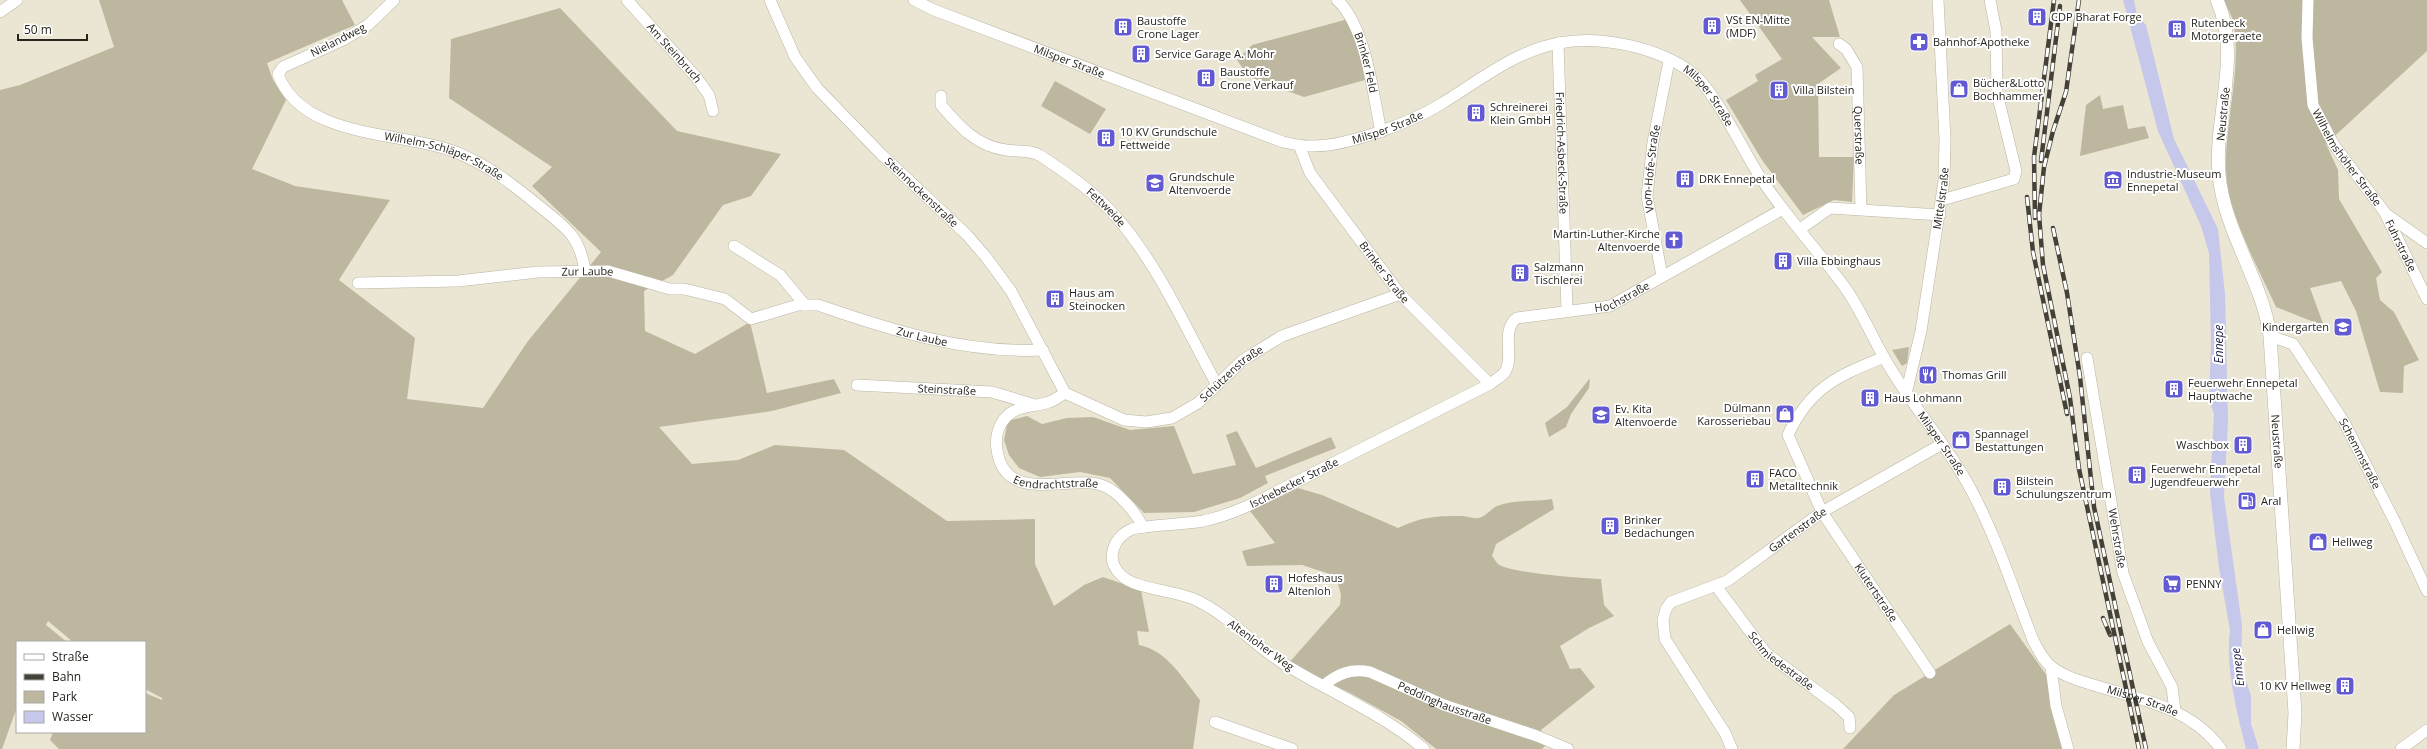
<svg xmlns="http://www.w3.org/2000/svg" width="2427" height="749" viewBox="0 0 2427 749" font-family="'Open Sans',sans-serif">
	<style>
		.green { fill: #beb79f }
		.water { fill: #c5c8ea }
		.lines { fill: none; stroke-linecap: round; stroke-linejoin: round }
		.minor-casing { stroke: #bab5a3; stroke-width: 12 }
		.major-casing { stroke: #bab5a3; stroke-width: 14 }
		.minor { stroke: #fff; stroke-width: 11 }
		.major { stroke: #fff; stroke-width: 13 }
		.rail-casing { stroke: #434138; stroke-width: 4.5 }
		.rail { stroke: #fff; stroke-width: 3; stroke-dasharray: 9; stroke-linecap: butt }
		.labels { text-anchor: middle; stroke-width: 4; stroke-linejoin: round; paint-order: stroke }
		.poi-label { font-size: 11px; fill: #26241d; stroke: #fff; text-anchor: start }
		.street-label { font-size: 11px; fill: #26241d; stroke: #fff }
		.water-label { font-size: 12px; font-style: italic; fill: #282752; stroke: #fff }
	</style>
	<rect width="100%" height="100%" fill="#ebe5d3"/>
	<!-- green -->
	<path class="green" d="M99,0h243l13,25 -88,38 6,17 13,20 -34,69 43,17 95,14 -51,80 76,58 -8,61 76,9 45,-67 73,-89 -69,-66 20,-19 -103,-69 2,-59 109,-31 117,123 104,23 -30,42 -28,9 -50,70 -29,16 1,40 50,23 55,-32 17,71 67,-14 7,14 -69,18 -113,16 33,37 46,-4 37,-15 69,5 103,71 88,-2v45l19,42 30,-21 19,-8 38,13 8,42 -12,-1 2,14c28,5 44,34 61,55l-7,49h-1134l-9,-9 3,-8h92v-39l17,7v-2l-17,-9v-47h-72l-25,-21 -2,4 21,17h-50v65l-15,42h-2v-659l20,-5 94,-38z
		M1740,0h89l11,37h-28l29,31 -23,16 1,73h35l-2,45 -18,-2 -31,15 -41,-55 -36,-60 32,-19 -3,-6 27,-16z
		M2224,0h203v51l-101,93 12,26 1,29 43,73 -6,6 4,22 14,12 25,48 -15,6 -1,27 -23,-1 -24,-81 -15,-30 -31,7 14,38 -48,-19c-15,-33 -45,-89 -49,-124 -6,-50 15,-108 7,-158 -1,-8 -7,-17 -10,-25z
		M1348,19l9,19 8,42 -61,17 -55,-20 -12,-17 15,-15z
		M1055,81l51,28 -16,25 -49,-28z
		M2100,95l3,14 20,-4 5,24 17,-3 4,12 -69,18 6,-51z
		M1909,347l-2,16 -5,3 -10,-16z
		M1590,378l-1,10 -18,26 -5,13 -17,10 -4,-14 22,-16z
		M1027,416l15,8 25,-6 26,-1 37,13 44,-4 19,48 43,-9 -10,-30 11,-4 19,37 75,-31 5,11 -71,28 3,7 -28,15 -46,14 -50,1 -34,-35 -30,-6 -40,5 -21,-9 -10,-13 -5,-15 4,-19z
		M1298,488l24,7 76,33c25,-11 35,-12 63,-12 6,0 11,3 18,2 7,-2 12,-9 18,-12 18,-7 36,-4 55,-7l2,10 -58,35 -4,12c2,2 4,6 6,8 11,9 85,14 103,15l3,26 10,11 -25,12 -29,18 10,23 10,-1 15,19 -54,43 4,16 -3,3h-106l-35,-28 -51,-28 -62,-29 52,-59 1,-10 -5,-19 -34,-11 -55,1 -5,-15 33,-8 -25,-32z
		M2010,624l40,56 15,69h-222l51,-54z"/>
	<!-- water -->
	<path class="water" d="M2123,0h11l3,15 9,10 28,114 44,90 7,65 3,128 -4,75 18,128 -1,40 10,31v28l8,25h-13c-9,-37 -21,-81 -16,-119l-11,-62 -9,-75 4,-79 -5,-14 2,-56 -2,-91 -8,-27 -43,-95z"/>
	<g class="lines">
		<!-- minor casing -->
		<g class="minor-casing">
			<g id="minor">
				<path id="s1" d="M394,0l-26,25 -25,15 -60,27 -5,7c24,65 121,57 175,77 34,13 59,33 86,55 27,22 40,29 46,64"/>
				<path id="s2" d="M627,0l69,77 13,18 4,16"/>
				<path id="s3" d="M770,0l25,57 22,31 64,66 86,81 19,22 25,34 54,102"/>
				<path id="s4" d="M914,0l20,10 349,132c9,2 18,4 27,4 36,1 100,-23 131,-42 38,-23 72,-52 118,-61 41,-8 98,4 132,29 26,20 53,82 73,111 25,37 56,70 82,106 18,26 29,55 46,82 24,39 55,75 77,115 27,49 44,103 64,154 5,9 10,21 19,27 13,10 29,14 45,19 46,14 94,22 124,63"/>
				<path id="s5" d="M1337,0c29,26 36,94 44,132"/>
				<path id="s6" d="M2308,0l-1,38 6,67 21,40 52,69 41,29"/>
				<path d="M0,12l17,-12"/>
				<path id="s7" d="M1558,43l9,267"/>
				<path id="s8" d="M1839,44l7,5 11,18 4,142"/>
				<path id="s9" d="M941,96v9c18,21 35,41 65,45 12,2 24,-1 35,6 27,18 56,38 77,63 42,49 68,110 99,166"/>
				<path id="s10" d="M1299,145l11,28 90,121 90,90"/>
				<path d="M1942,200l72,-21 2,-8 -19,-78 -1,-62 -6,-31"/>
				<path id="s11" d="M2386,215l41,84"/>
				<path d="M1800,229l30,-21 110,7"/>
				<path d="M734,246l46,29 25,30"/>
				<path id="s12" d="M1662,276l-15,-80 6,-54 16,-81"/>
				<path id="s13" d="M358,283l100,-2 80,-9 70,-1 62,18h14l41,10 26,20 47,-14h20c72,25 148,49 225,45"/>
				<path id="s14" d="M2270,336l23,8 51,78 51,100 32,69"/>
				<path id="s15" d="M1884,357c-46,19 -74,30 -96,78l34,77 108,161"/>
				<path id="s16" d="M2087,358l36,215 25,69 24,45 3,24"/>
				<path id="s17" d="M857,385l135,7 43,13"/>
				<path id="s18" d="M1065,393l59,27 22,2 26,-4 26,-15 45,-43 39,-24 118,-42"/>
				<path id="s19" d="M1065,393c-5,3 -10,7 -16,9 -13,5 -31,3 -42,14 -9,9 -12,22 -10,34 8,57 76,23 107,36 15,6 32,27 39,41"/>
				<path id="s20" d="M1906,394l15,-63 23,-150 1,-42 -7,-139"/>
				<path id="s21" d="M1716,586l50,67 70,52 13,12 1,11"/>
				<path d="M2051,667l5,39 12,43"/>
				<path id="s22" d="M1323,686c14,-12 28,-18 47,-14l74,33 93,31 31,13"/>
				<path d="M1215,722l77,27"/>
				<path id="s23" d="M1424,749c-41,-35 -92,-56 -138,-84 -31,-18 -55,-48 -88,-64 -21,-11 -63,-11 -77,-26 -17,-16 -7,-38 11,-46 24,-5 48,-4 71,-8 28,-6 52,-18 77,-31l210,-106c5,-4 11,-7 15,-12 10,-16 -5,-42 12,-54l93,-12 173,-97"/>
				<path id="s24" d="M1732,749l-7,-16 -60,-94 -2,-19 3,-11 5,-7 56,-21 95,-69 120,-68"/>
				<path d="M2401,749l26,-19"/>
			</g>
		</g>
		<!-- major casing -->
		<g class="major-casing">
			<g id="major">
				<path id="s25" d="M2217,0c25,57 -3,115 2,174 5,58 43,105 51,162l25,377 -2,36"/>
			</g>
		</g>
		<!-- minor -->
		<use href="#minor" class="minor"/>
		<!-- major -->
		<use href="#major" class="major"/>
		<!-- rail casing -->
		<g class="rail-casing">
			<path id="rail" d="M2079,0l-13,92 -13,39 -9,36 -5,48 4,50 27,133 9,71 60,280
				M2041,161l19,-155
				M2027,197l6,55 34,162
				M2035,218l-1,-61 20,-157
				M2053,228l14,65 13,84 14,130 52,242
				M2103,618l7,17"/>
		</g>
		<!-- rail -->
		<use href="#rail" class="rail"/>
	</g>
	<!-- icons -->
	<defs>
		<g id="building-square" transform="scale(1)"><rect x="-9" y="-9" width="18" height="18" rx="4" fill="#625ad3" stroke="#fff"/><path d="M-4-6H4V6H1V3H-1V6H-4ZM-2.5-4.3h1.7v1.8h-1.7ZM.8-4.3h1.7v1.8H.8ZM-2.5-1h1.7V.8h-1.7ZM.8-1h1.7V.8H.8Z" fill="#fff"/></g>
		<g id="pharmacy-square" transform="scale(1)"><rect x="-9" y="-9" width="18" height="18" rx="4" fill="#625ad3" stroke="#fff"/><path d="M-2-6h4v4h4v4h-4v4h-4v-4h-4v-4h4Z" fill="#fff"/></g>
		<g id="shop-square" transform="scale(1)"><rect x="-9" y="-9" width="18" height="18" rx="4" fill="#625ad3" stroke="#fff"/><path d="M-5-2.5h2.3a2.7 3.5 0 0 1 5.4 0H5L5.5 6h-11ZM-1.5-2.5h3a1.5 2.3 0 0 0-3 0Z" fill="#fff"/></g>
		<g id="museum-square" transform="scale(1)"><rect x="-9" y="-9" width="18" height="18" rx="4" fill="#625ad3" stroke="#fff"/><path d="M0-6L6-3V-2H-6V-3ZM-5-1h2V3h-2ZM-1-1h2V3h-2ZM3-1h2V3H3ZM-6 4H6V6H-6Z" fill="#fff"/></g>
		<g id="school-square" transform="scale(1)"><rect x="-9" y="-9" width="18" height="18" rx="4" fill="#625ad3" stroke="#fff"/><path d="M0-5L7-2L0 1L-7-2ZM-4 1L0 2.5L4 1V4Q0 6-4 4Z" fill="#fff"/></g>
		<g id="church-square" transform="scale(1)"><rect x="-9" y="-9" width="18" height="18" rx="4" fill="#625ad3" stroke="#fff"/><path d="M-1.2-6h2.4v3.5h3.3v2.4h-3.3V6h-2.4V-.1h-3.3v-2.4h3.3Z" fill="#fff"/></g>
		<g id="restaurant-square" transform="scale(1)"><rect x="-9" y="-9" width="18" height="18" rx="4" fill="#625ad3" stroke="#fff"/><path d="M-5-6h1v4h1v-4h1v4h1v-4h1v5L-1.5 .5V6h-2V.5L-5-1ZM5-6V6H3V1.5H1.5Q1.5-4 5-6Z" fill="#fff"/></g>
		<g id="fuel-square" transform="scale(1)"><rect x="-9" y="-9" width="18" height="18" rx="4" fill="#625ad3" stroke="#fff"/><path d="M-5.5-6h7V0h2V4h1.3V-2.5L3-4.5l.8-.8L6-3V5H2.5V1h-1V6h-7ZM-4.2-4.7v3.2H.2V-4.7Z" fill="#fff"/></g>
		<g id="supermarket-square" transform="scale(1)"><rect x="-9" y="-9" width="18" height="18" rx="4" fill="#625ad3" stroke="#fff"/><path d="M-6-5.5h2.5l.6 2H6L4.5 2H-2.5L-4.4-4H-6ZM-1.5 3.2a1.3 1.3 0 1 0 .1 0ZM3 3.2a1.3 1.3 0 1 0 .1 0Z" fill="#fff"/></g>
	</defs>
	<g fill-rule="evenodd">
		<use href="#building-square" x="2037" y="17"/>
		<use href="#building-square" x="1712" y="26"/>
		<use href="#building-square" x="1123" y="27"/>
		<use href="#building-square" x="2177" y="29"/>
		<use href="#pharmacy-square" x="1919" y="42"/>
		<use href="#building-square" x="1141" y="54"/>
		<use href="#building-square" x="1206" y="78"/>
		<use href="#shop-square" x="1959" y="89"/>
		<use href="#building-square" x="1779" y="90"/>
		<use href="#building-square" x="1476" y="113"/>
		<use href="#building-square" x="1106" y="138"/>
		<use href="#building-square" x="1685" y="179"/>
		<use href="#museum-square" x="2113" y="180"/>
		<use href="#school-square" x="1155" y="183"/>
		<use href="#church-square" x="1674" y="240"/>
		<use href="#building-square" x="1783" y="261"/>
		<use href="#building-square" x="1520" y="273"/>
		<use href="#building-square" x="1055" y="299"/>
		<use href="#school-square" x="2343" y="327"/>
		<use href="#restaurant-square" x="1928" y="375"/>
		<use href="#building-square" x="2174" y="389"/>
		<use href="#building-square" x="1870" y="398"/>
		<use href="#shop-square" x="1785" y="414"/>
		<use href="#school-square" x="1601" y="415"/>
		<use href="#shop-square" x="1961" y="440"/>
		<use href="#building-square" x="2243" y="445"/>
		<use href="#building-square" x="2137" y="475"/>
		<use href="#building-square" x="1755" y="479"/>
		<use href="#building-square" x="2002" y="487"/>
		<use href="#fuel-square" x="2247" y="501"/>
		<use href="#building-square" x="1610" y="526"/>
		<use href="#shop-square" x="2318" y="542"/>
		<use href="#building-square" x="1274" y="584"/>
		<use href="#supermarket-square" x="2172" y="584"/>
		<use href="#shop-square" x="2263" y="630"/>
		<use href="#building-square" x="2345" y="686"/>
	</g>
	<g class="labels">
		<!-- poi labels -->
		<g class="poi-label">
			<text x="2051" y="21">CDP Bharat Forge</text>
			<text x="1726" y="24">VSt EN-Mitte<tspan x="1726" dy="13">(MDF)</tspan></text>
			<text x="1137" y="25">Baustoffe<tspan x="1137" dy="13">Crone Lager</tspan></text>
			<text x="2191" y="27">Rutenbeck<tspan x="2191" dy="13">Motorgeraete</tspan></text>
			<text x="1933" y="46">Bahnhof-Apotheke</text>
			<text x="1155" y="58">Service Garage A. Mohr</text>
			<text x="1220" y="76">Baustoffe<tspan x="1220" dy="13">Crone Verkauf</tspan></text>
			<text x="1973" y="87">Bücher&amp;Lotto<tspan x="1973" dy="13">Bochhammer</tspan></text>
			<text x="1793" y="94">Villa Bilstein</text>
			<text x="1490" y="111">Schreinerei<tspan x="1490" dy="13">Klein GmbH</tspan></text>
			<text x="1120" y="136">10 KV Grundschule<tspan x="1120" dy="13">Fettweide</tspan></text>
			<text x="2127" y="178">Industrie-Museum<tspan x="2127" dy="13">Ennepetal</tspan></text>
			<text x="1169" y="181">Grundschule<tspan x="1169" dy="13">Altenvoerde</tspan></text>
			<text x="1699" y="183">DRK Ennepetal</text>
			<text x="1660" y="238" text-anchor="end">Martin-Luther-Kirche<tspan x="1660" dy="13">Altenvoerde</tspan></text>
			<text x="1797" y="265">Villa Ebbinghaus</text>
			<text x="1534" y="271">Salzmann<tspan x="1534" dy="13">Tischlerei</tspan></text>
			<text x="1069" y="297">Haus am<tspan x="1069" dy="13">Steinocken</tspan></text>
			<text x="2329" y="331" text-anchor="end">Kindergarten</text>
			<text x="1942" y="379">Thomas Grill</text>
			<text x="2188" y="387">Feuerwehr Ennepetal<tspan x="2188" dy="13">Hauptwache</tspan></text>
			<text x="1884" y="402">Haus Lohmann</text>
			<text x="1771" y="412" text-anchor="end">Dülmann<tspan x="1771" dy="13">Karosseriebau</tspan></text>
			<text x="1615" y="413">Ev. Kita<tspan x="1615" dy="13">Altenvoerde</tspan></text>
			<text x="1975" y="438">Spannagel<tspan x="1975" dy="13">Bestattungen</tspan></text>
			<text x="2229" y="449" text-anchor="end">Waschbox</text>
			<text x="2151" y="473">Feuerwehr Ennepetal<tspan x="2151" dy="13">Jugendfeuerwehr</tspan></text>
			<text x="1769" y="477">FACO<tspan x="1769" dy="13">Metalltechnik</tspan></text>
			<text x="2016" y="485">Bilstein<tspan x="2016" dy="13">Schulungszentrum</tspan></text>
			<text x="2261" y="505">Aral</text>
			<text x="1624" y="524">Brinker<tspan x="1624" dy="13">Bedachungen</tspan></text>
			<text x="2332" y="546">Hellweg</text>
			<text x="1288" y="582">Hofeshaus<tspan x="1288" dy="13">Altenloh</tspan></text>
			<text x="2186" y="588">PENNY</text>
			<text x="2277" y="634">Hellwig</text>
			<text x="2331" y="690" text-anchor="end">10 KV Hellweg</text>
		</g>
		<!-- street labels -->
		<g class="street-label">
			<text transform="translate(338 40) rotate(-27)" y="4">Nielandweg</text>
			<text dy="4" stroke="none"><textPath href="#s2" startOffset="71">Am Steinbruch</textPath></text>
			<text dy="4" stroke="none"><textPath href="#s4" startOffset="167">Milsper Straße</textPath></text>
			<text dy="4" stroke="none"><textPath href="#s5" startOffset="70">Brinker Feld</textPath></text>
			<text dy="4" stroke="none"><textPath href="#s4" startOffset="863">Milsper Straße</textPath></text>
			<text transform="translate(2223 114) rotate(-84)" y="4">Neustraße</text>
			<text dy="4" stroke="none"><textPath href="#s4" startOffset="503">Milsper Straße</textPath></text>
			<text dy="4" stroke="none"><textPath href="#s8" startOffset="98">Querstraße</textPath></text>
			<text dy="4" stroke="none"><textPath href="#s7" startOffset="110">Friedrich-Asbeck-Straße</textPath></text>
			<text dy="4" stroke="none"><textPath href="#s1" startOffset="332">Wilhelm-Schläper-Straße</textPath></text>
			<text dy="4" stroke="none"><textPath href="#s6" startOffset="168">Wilhelmshöher Straße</textPath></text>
			<text dy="4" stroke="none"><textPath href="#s12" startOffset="109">Vom-Hofe-Straße</textPath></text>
			<text dy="4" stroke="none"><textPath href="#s3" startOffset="248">Steinnockenstraße</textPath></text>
			<text dy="4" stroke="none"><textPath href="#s20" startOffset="199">Mittelstraße</textPath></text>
			<text dy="4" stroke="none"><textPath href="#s9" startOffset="209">Fettweide</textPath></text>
			<text dy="4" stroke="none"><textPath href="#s11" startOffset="34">Fuhrstraße</textPath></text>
			<text dy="4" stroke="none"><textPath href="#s10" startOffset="154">Brinker Straße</textPath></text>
			<text dy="4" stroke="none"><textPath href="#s13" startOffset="230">Zur Laube</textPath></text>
			<text dy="4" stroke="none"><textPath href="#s23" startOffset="984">Hochstraße</textPath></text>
			<text dy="4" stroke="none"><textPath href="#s13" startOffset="582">Zur Laube</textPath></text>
			<text dy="4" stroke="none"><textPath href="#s18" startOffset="188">Schützenstraße</textPath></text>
			<text dy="4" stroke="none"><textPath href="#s17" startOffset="90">Steinstraße</textPath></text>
			<text dy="4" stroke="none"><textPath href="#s25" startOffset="452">Neustraße</textPath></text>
			<text dy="4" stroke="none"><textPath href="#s4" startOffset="1283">Milsper Straße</textPath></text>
			<text dy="4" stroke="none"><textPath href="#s14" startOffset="153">Schemmstraße</textPath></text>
			<text dy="4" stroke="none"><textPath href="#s19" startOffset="177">Eendrachtstraße</textPath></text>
			<text dy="4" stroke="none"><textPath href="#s23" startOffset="580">Ischebecker Straße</textPath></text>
			<text dy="4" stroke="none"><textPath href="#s24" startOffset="315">Gartenstraße</textPath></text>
			<text dy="4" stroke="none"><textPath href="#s16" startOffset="183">Wehrstraße</textPath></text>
			<text dy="4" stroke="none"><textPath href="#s15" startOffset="309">Klutertstraße</textPath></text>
			<text transform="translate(1261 645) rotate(36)" y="4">Altenloher Weg</text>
			<text dy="4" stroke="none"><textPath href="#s21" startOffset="100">Schmiedestraße</textPath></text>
			<text dy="4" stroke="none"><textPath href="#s4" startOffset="1631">Milsper Straße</textPath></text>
			<text dy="4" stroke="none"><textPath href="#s22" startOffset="132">Peddinghausstraße</textPath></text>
		</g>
		<!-- water labels -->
		<g class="water-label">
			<text transform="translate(2219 344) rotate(-90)" y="4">Ennepe</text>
			<text transform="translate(2238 667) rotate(-97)" y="4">Ennepe</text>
		</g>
	</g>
	<!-- legend -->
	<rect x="16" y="641" width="130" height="92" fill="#ffffff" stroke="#a8a7a5"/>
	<rect x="24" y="654" width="20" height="6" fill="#ffffff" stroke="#a8a7a5"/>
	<text x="52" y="661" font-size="12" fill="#26241d">Straße</text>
	<rect x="24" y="674" width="20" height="6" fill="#434138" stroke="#a8a7a5"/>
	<text x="52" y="681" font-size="12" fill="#26241d">Bahn</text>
	<rect x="24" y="691" width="20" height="12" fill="#beb79f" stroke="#a8a7a5"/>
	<text x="52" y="701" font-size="12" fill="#26241d">Park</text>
	<rect x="24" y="711" width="20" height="12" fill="#c5c8ea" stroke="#a8a7a5"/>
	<text x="52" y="721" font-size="12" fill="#26241d">Wasser</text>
	<!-- scale -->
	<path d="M18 34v6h69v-6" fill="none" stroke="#26241d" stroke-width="2"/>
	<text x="24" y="34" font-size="12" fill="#26241d" stroke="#ffffff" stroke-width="3" paint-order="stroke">50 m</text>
</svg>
